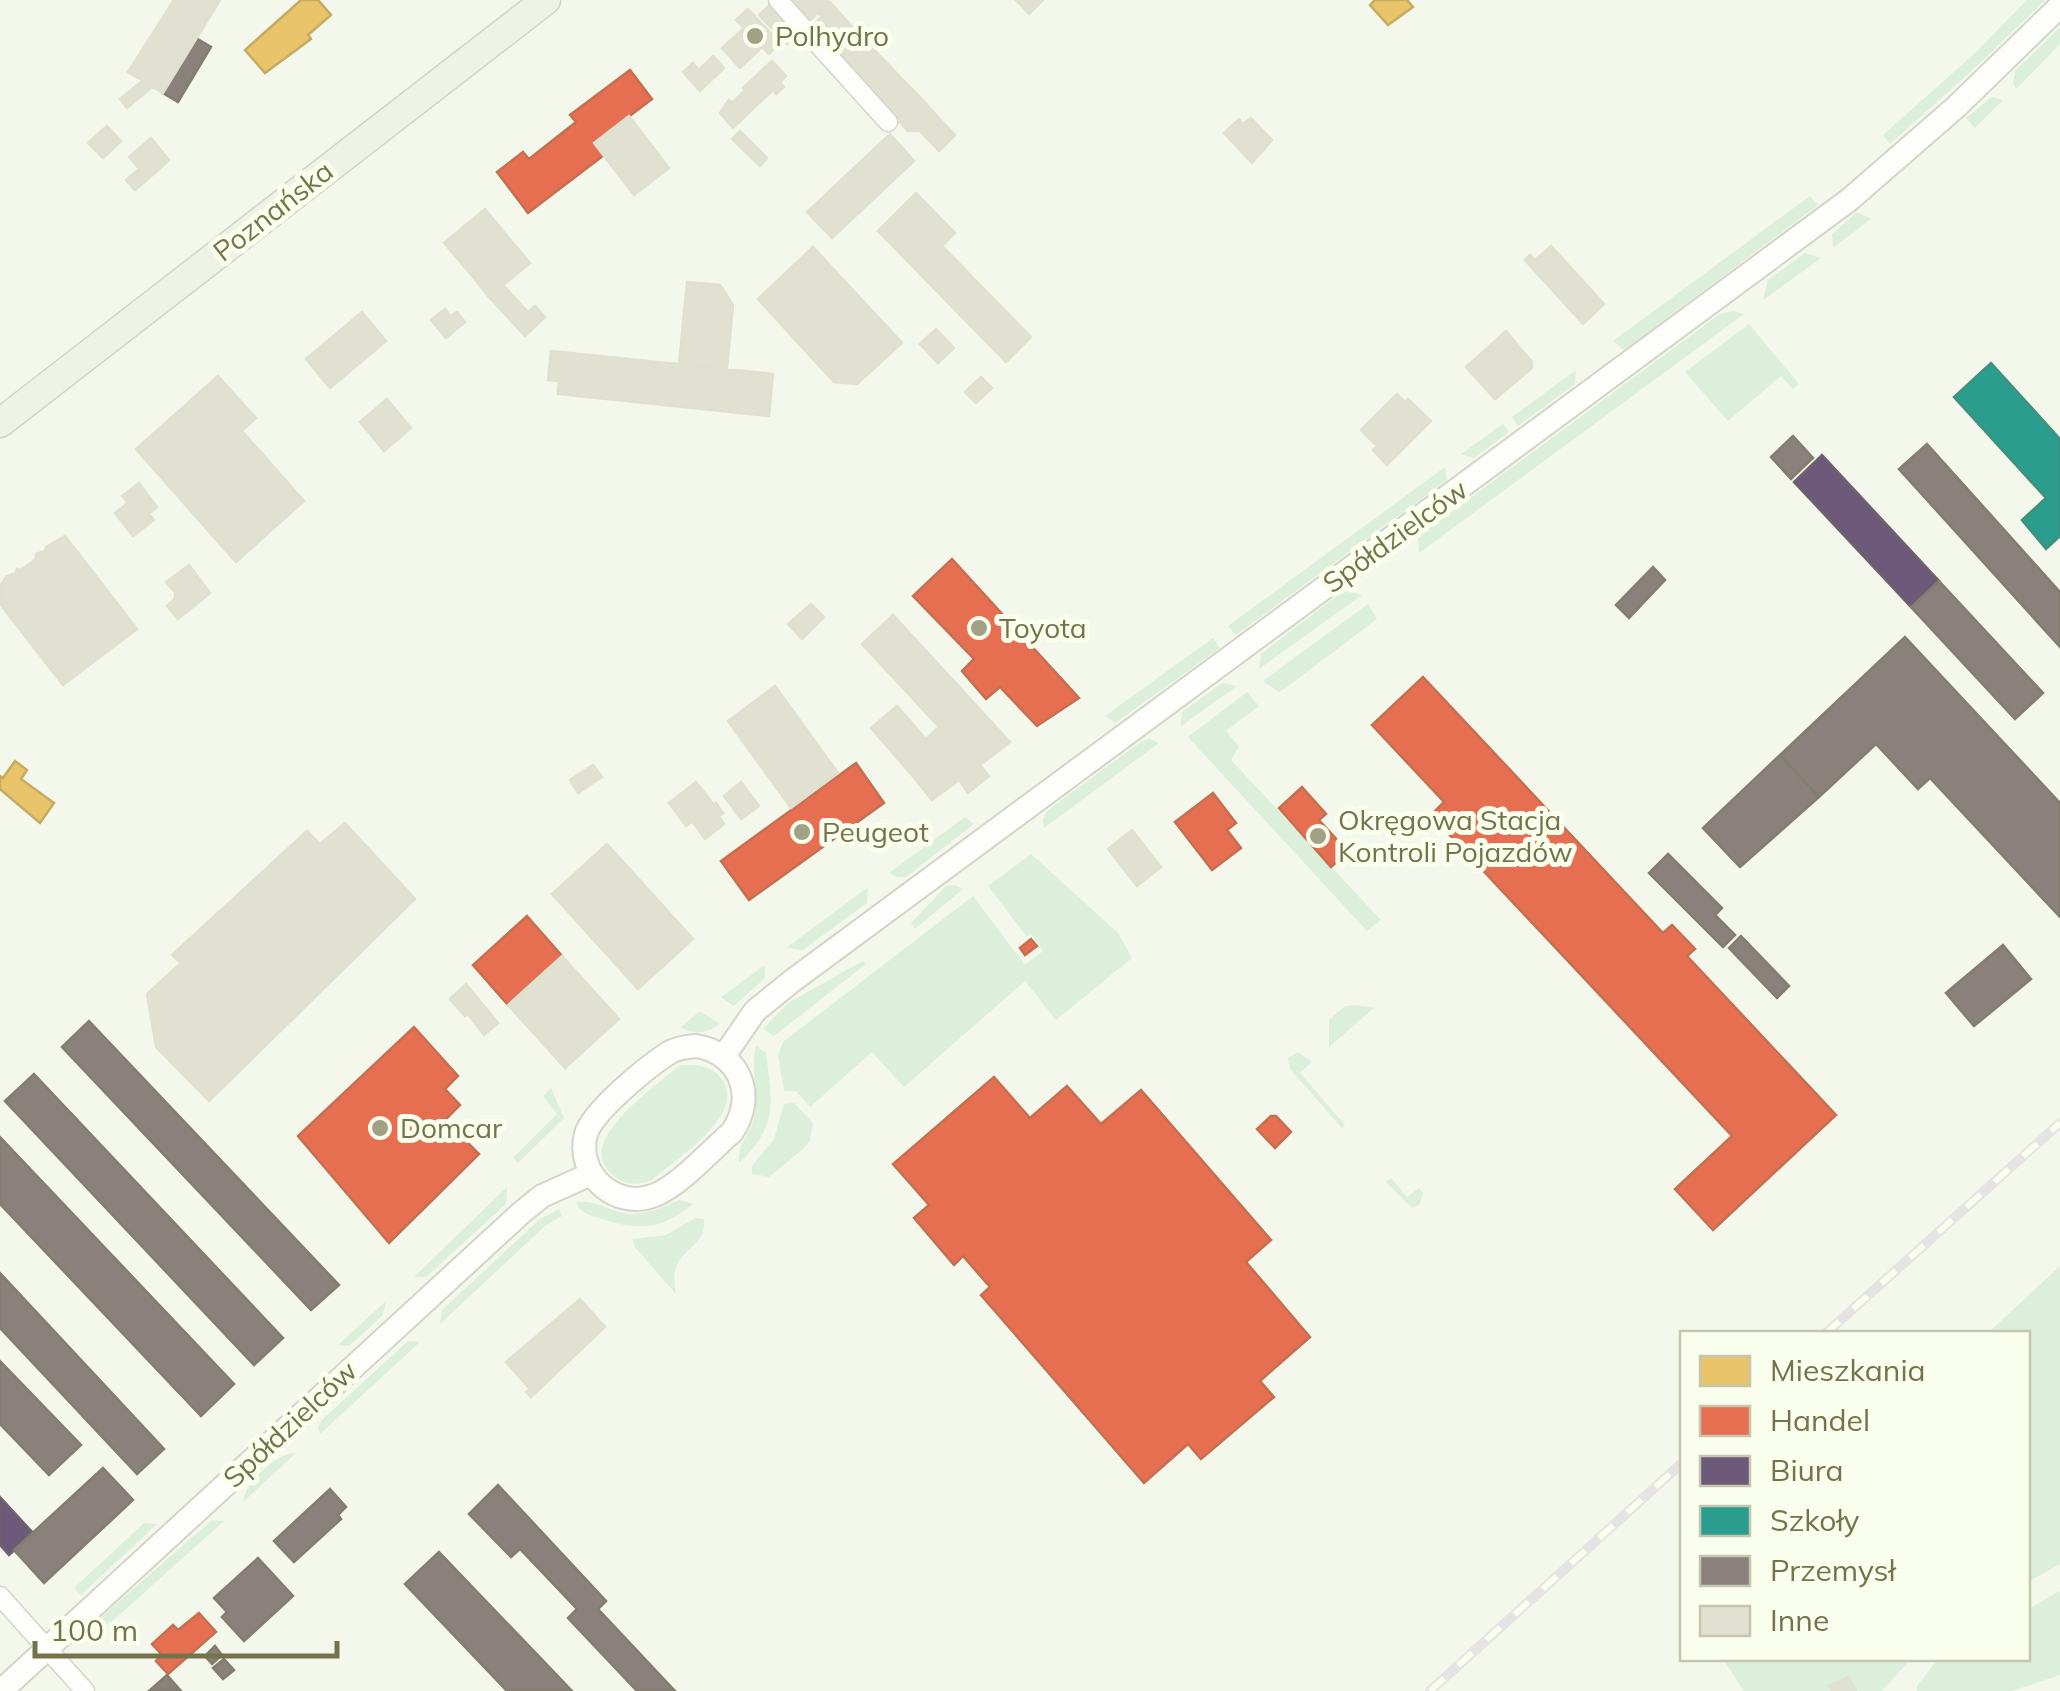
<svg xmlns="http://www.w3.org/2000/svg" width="2060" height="1691" viewBox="0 0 2060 1691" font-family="Mulish,sans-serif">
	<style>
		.green { fill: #dbefdb }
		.homes { fill: #e9c46a; stroke: #c6ac61; stroke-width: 2.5 }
		.shops { fill: #e76f51; stroke: #c47050; stroke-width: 2.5 }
		.offices { fill: #6d597a; stroke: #6f616c; stroke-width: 2.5 }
		.schools { fill: #2a9d8f; stroke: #40917b; stroke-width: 2.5 }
		.industry { fill: #8a817c; stroke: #837d6e; stroke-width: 2.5 }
		.building { fill: #e0e1d1; stroke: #dfe0ce; stroke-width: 2.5 }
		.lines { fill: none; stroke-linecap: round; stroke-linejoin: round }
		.minor-casing { stroke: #d3d5c8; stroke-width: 21 }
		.tertiary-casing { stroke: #d3d5c8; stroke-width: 26 }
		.primary-casing { stroke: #d4d5c6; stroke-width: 31 }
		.minor { stroke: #fdfefc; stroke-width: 18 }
		.tertiary { stroke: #fdfefc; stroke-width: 22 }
		.primary { stroke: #eff2e6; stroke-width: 28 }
		.rail-casing { stroke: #e6e3e4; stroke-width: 10 }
		.rail { stroke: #fafeed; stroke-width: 6; stroke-dasharray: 19; stroke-linecap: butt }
		.poi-dot { fill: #a1a284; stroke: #fafeed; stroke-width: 4 }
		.labels { text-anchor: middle; stroke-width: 10; stroke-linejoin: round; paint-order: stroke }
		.poi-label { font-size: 28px; fill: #74744c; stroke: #fafeed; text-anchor: start }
		.street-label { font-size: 28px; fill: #74744c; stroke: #fafeed }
	</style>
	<rect width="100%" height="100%" fill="#f4f7ec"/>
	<!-- green -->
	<path class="green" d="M2027,0h18l-67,65 -88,79 -7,-9 90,-80z
		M2060,27v17l-44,45 -3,-5 2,-13z
		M1992,97l11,3 -28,28 -9,-10z
		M1810,196l8,9 -194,145 -11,-9z
		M1857,212l14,7 -38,29 -1,-14z
		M1805,253l16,5 -58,42 5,-20z
		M1733,311l11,3 -325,239 -1,-15 5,-5 297,-219z
		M1749,324l50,60 -6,5 -12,-13 -53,45 -43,-49z
		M1576,370l-1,14 -57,42 -6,-9z
		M1503,424l6,8 -35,26 -13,-4z
		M1445,467l2,13 -211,155 -8,-9z
		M1348,591l14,4 -103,74 2,-15 81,-62z
		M1368,604l9,15 -90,68 -8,5 -16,-11z
		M1213,638l7,10 -105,75 -10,-7z
		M1222,683l15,3 -56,40 1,-14z
		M1247,692l12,14 -33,25 13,16 -8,13 150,160 -14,11 -179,-194z
		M1149,739l10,4 -115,85 -1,-9 5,-9 94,-69z
		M965,817l9,7 -68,53h-10l-7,-4z
		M1031,854l87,79 14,25 -76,62 -31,-39 -121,106 -32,-35 -62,55 -14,-16h-12l-6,-36 5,-13 190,-146 52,69 18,-14 -12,-17 -4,3 -39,-51z
		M955,885l8,4 -48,40 -4,-6 35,-37z
		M868,887l-1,16 -64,47 -17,-2z
		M863,961l3,3 -92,72 -11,-7 25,-26z
		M765,965v13l-31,28 -13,-9z
		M1356,1005l18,3 -45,39v-27l16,-14z
		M700,1011l20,13c-13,9 -25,12 -39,3z
		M756,1046l10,7c6,49 13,73 -27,110 -2,-19 11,-27 15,-45 7,-24 -5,-49 2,-72z
		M1298,1052l14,10 -12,11 45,52 -3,3 -52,-59 -2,-11z
		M680,1065c17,0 32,0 42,14 25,36 -47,81 -70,101 -12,5 -26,6 -37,-3 -46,-34 41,-90 65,-112z
		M551,1088l13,30 -46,45 -5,-5 44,-44 -14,-18z
		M794,1103l19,20 -3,18 -7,8 -34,28 -17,-3v-8l22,-27 10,-35z
		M1391,1178l16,19 12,-9 4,5 -3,11 -8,4 -26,-26z
		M507,1187l-1,17 -80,73h-12z
		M679,1200l14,4c-32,26 -53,27 -91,15 -13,-4 -21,-5 -26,-17 18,-2 30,7 48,11 19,4 38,-6 55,-13z
		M559,1209l3,7 -16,9 -106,99 2,-14 98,-91z
		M695,1218l9,1c4,34 -39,27 -28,75l-42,-48 -1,-7 33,-4z
		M2060,1266v298l-32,18v-248l-40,-1z
		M386,1301l-3,14 -34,31 -11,-1z
		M408,1341l12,1 -100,92 -2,-7 4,-7z
		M296,1453l-53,49c2,-19 34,-50 53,-49z
		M212,1520l12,1 -116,104 -7,-8z
		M144,1523l13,1 -76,71 -7,-7z
		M2060,1591v84l-48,16h-95v-5l21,-27 90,-1v-49z
		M1723,1659h188l-29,32h-138z"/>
	<!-- homes -->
	<path class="homes" d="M301,0h17l13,15 -23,20 3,4 -46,34 -20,-23z
		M1375,0h32l6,7 -25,18 -18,-20z
		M15,761l12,9 -6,9 33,24 -14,20 -40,-34v-13l3,2z"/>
	<!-- shops -->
	<path class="shops" d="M630,70l22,29 -58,44 10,12 -76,58 -31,-41 26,-20 6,7 47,-37 -6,-7z
		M952,559l127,139 -42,28 -37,-39 -14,12 -24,-28 12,-12 -61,-63z
		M1423,677l240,256 9,-8 23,24 -8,7 149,159 -123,115 -38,-41 57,-53 -301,-321 13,-13 -72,-77z
		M856,763l28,40 -135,97 -28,-39z
		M1302,787l24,27 -7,6 29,32 -17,15 -52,-59z
		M1213,793l23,30 -9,7 14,18 -29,22 -37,-48z
		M527,916l35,40 -54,49 -35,-40z
		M1031,939l6,7 -12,9 -5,-7z
		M414,1027l44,49 -13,13 15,16 -15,15 34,34 -90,89 -91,-107z
		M994,1077l36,41 37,-32 34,38 40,-34 130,150 -25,22 64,75 -50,44 14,16 -73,62 -13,-15 -44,39 -163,-188 9,-8 -27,-31 -9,9 -40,-47 15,-13 -36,-41z
		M1271,1116h5l15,16 -16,16 -18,-19z
		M199,1613l17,19 -48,42 -12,-13 6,-6 -10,-11 21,-19 5,5z"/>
	<!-- offices -->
	<path class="offices" d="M1822,455l117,126 -28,26 -117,-125z
		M0,1497l33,36 -24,22 -9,-10z"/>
	<!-- schools -->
	<path class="schools" d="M1991,363l69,76v97l-14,13 -24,-29 24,-22 -92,-101z"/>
	<!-- industry -->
	<path class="industry" d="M196,38l15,9 -33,55 -15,-9z
		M1793,436l20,22 -22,21 -20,-22z
		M1927,444l133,148v55l-161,-178z
		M1653,567l12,13 -36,38 -13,-13z
		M1939,581l104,112 -28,26 -104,-112z
		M1905,637l155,166v114l-130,-139 -12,11 -42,-45 -57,53 -39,-42z
		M1780,755l39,42 -79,70 -37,-39z
		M1668,854l54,54 -7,7 20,20 -12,12 -74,-74z
		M1741,936l48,50 -12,12 -48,-50z
		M2003,945l28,34 -57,47 -28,-33z
		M89,1021l250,264 -28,25 -249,-263z
		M34,1074l249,264 -29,27 -249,-264z
		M0,1137l234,247 -33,32 -201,-212z
		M0,1273l164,176 -27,25 -137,-146z
		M0,1361l81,84 -32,30 -49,-51z
		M103,1468l30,32 -89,83 -30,-33z
		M498,1485l108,116 -8,8 77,82h-38l-69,-73 9,-9 -57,-60 -9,8 -42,-43z
		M330,1489l16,18 -8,8 3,4 -47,43 -20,-21z
		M439,1552l133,139h-65l-102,-107z
		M258,1558l35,38 -49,45 -22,-24 5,-5 -13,-14z
		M215,1646l7,9 -10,9 -7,-8z
		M224,1659l10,11 -11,9 -10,-11z
		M167,1675l14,16h-32z"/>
	<!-- building -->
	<path class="building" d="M174,0h46l-57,93 -35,-21z
		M791,0h35l3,3 -19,17z
		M1016,0h27l-14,14z
		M830,2l8,9 -11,11 -9,-9z
		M770,5l28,29 -11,10 -28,-29z
		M748,9l32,34 -11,11 -7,-7 -22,21 -18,-20 22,-20 -8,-8z
		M838,11l21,23 -21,20 -12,-11 10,-10 -9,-11z
		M822,17l14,16 -10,9 -15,-16z
		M859,34l46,48 -23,22 -44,-50z
		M713,56l11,12 -24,23 -17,-19 10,-9 6,7z
		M772,61l14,15 -6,6 4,5 -8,7 -3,-4 -15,14 -15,-16z
		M141,82l10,6 -24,20 -7,-9z
		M905,82l15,15 -23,22 -15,-15z
		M745,90l13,14 -25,24 -13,-15 9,-13 3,3z
		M920,97l16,18 -16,16h-12l-11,-12z
		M936,115l19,20 -16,16 -19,-20z
		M629,116l40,52 -35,27 -40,-52z
		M1251,118l21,22 -20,23 -28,-30 15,-14 4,5z
		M107,126l14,15 -18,17 -15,-15z
		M740,131l27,27 -7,8 -28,-27z
		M890,134l24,27 -82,77 -25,-26z
		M151,138l18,22 -21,19 -19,-22z
		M139,169l9,10 -13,11 -9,-10z
		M916,193l39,40 -13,13 89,91 -25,25 -128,-131z
		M485,209l23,28 -40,34 -24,-28z
		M508,237l22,26 -41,34 -21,-26z
		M1551,246l53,58 -21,20 -58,-64 5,-5 5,5z
		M813,247l89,96 -45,41 -23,-2 -76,-83z
		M687,282l33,3 13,20 -6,64 -48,-5z
		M503,285l25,27 7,-6 10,11 -20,19 -36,-39z
		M445,309l6,7 6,-4 8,10 -19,16 -15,-18z
		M362,312l24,29 -56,47 -24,-29z
		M936,329l18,19 -16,15 -18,-19z
		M1506,331l26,31v6l-37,31 -29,-32z
		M551,351l222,23 -4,42 -211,-22 1,-13 -11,-1z
		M218,376l38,42 -41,37 38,43 -41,37 -76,-86z
		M981,377l11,11 -16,15 -11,-11z
		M1397,394l8,8 3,-3 23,22 -44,44 -14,-15 4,-4 -16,-16z
		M387,399l24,29 -27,23 -24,-29z
		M242,431l62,70 -68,61 -24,-27 41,-37 -38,-43z
		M139,483l18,24 -8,7 5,6 -21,16 -18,-23 13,-10 -6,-7z
		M65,536l72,93 -74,56 -63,-81v-18l7,-10 9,-3 1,-4 4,1 15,-11v-5l9,-3 1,-4z
		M189,565l21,28 -32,26 -11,-13 8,-7v-7l-9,-10z
		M811,604l13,13 -22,22 -14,-15z
		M893,615l117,127 -30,23 9,11 -21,17 -9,-13 -27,20 -21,-26 28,-20 -13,-15 13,-12 -77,-83z
		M775,686l63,87 -47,35 -63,-87z
		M897,706l42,48 -28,20 -40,-46z
		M593,765l9,12 -24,16 -8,-13z
		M696,782l18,23 -28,21 -17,-23z
		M741,782l18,24 -18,13 -17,-23z
		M716,803l7,10 -4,3 5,8 -19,15 -13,-18z
		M345,823l70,76 -206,202 -53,-54 -9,-53 34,-31 -9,-8 135,-124 13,13z
		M1132,830l29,37 -24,19 -29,-37z
		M607,844l86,95 -55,50 -86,-95z
		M562,956l57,63 -54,49 -57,-63z
		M466,984l32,39 -14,12 -16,-21 -3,2 -15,-17z
		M580,1299l25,28 -74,70 -5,-5 4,-3 -24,-27z
		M1849,1677l7,14h-24l-3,-5z"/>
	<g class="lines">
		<!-- minor casing -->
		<g class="minor-casing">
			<path id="minor" d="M778,0l110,122
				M0,1596l85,95"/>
		</g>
		<!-- tertiary casing -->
		<g class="tertiary-casing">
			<path id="tertiary" d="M696,1046c44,7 61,50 36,86 -21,18 -52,53 -77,63 -38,16 -80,-20 -69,-61 7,-23 60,-66 81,-80 9,-6 19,-7 29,-8z
				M724,1056l31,-45 37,-30 1057,-781 107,-93 104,-101
				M1,1691l520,-478 21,-17 49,-22"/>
		</g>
		<!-- primary casing -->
		<g class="primary-casing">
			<path id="primary" d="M0,423l546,-423"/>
		</g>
		<!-- minor -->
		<use href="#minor" class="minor"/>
		<!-- tertiary -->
		<use href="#tertiary" class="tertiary"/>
		<!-- primary -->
		<use href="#primary" class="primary"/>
		<!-- rail casing -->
		<g class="rail-casing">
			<path id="rail" d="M1825,1334l235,-211
				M1430,1691l252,-228"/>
		</g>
		<!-- rail -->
		<use href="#rail" class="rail"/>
	</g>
	<!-- markers -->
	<g class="poi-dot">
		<circle cx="755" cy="36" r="10"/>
		<circle cx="979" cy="628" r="10"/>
		<circle cx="802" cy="832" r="10"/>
		<circle cx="1318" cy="836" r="10"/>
		<circle cx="380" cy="1128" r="10"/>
	</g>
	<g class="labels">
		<!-- poi labels -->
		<g class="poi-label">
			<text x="775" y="46">Polhydro</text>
			<text x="999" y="638">Toyota</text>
			<text x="1338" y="830">Okręgowa Stacja<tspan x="1338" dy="32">Kontroli Pojazdów</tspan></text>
			<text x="822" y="842">Peugeot</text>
			<text x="400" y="1138">Domcar</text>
		</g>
		<!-- street labels -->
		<g class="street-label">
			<text transform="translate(273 211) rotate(-38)" y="10">Poznańska</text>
			<text transform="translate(1395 536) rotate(-36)" y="10">Spółdzielców</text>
			<text transform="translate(290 1424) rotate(-43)" y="10">Spółdzielców</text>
		</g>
	</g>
	<!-- legend -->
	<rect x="1680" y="1331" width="350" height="330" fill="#fafeed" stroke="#c4c7ad" stroke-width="2.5"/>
	<rect x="1700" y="1356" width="50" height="30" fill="#e9c46a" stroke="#c4c7ad" stroke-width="2.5"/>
	<text x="1770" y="1381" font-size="30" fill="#74744c">Mieszkania</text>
	<rect x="1700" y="1406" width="50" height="30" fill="#e76f51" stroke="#c4c7ad" stroke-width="2.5"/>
	<text x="1770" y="1431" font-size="30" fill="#74744c">Handel</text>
	<rect x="1700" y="1456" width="50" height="30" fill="#6d597a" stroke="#c4c7ad" stroke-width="2.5"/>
	<text x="1770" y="1481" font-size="30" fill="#74744c">Biura</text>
	<rect x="1700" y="1506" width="50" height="30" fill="#2a9d8f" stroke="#c4c7ad" stroke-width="2.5"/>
	<text x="1770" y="1531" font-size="30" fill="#74744c">Szkoły</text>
	<rect x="1700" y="1556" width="50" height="30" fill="#8a817c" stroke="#c4c7ad" stroke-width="2.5"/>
	<text x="1770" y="1581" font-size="30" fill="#74744c">Przemysł</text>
	<rect x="1700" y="1606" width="50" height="30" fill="#e0e1d1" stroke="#c4c7ad" stroke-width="2.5"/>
	<text x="1770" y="1631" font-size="30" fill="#74744c">Inne</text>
	<!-- scale -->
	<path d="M35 1641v15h302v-15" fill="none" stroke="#74744c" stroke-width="5"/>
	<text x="50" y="1641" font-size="30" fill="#74744c" stroke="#fafeed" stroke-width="8" paint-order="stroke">100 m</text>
</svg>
